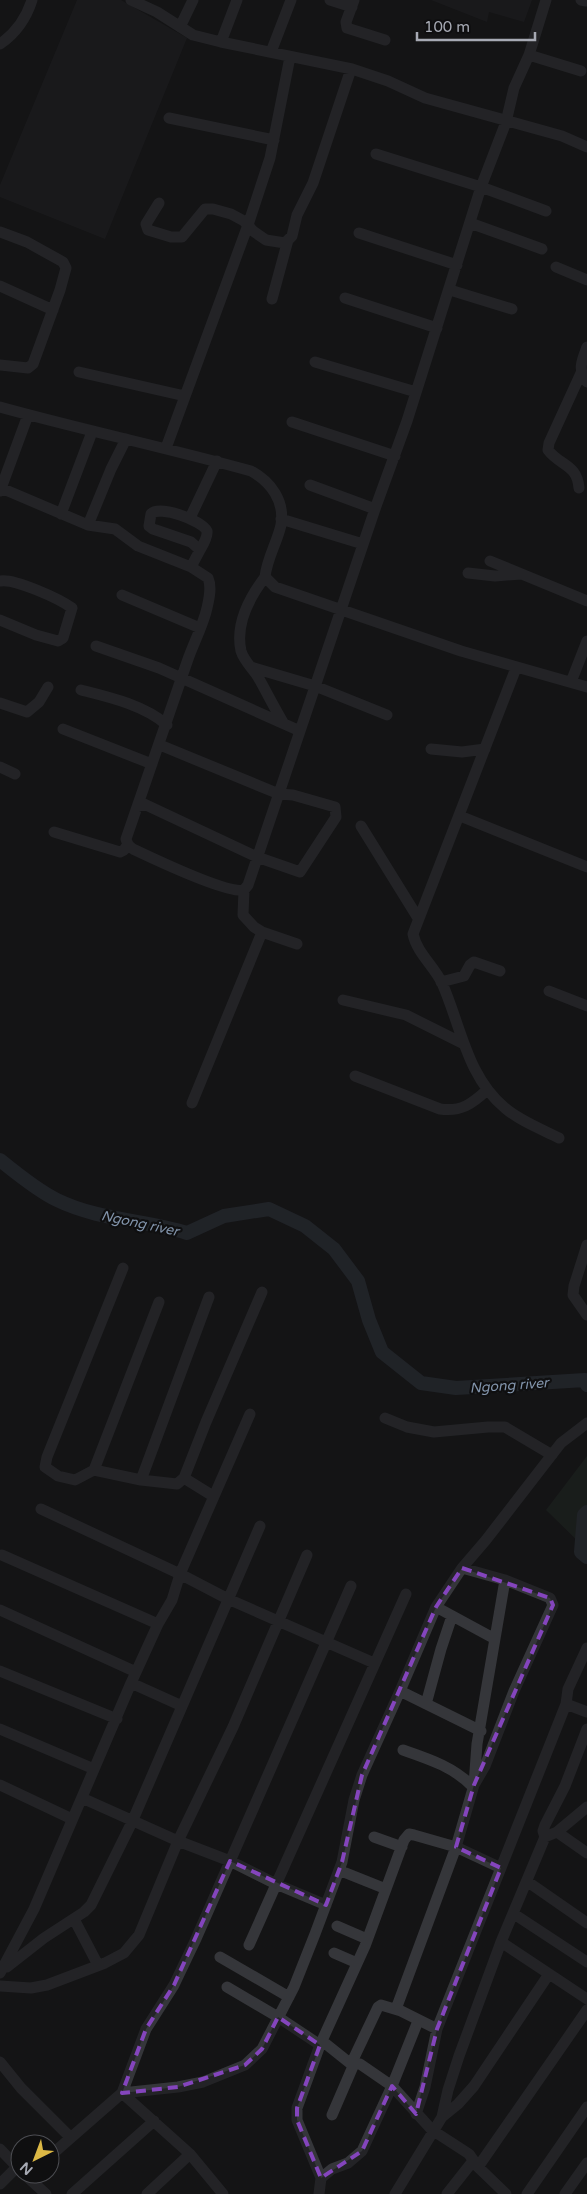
<svg xmlns="http://www.w3.org/2000/svg" width="587" height="2194" viewBox="0 0 587 2194" font-family="'Varela Round',sans-serif">
	<style>
		.built { fill: #202022 }
		.green { fill: #212822 }
		.lines { fill: none; stroke-linecap: round; stroke-linejoin: round }
		.river { stroke: #2f353d; stroke-width: 14 }
		.minor { stroke: #35363a; stroke-width: 11 }
		.marked { fill: none; stroke: #8445bd; stroke-width: 4; stroke-dasharray: 10 6; stroke-linejoin: round }
		.labels { text-anchor: middle; stroke-width: 4.5; stroke-linejoin: round; paint-order: stroke }
		.water-label { font-size: 14px; font-style: italic; fill: #8294ab; stroke: #0f0f10 }
	</style>
	<rect width="100%" height="100%" fill="#141415"/>
	<!-- built -->
	<path class="built" d="M77,0h44l66,38 -82,201 -105,-42v-12z
		M431,0h101l-8,22 -35,-10 -2,10z"/>
	<!-- green -->
	<path class="green" d="M587,1456v94l-41,-40z"/>
	<g class="lines">
		<!-- river -->
		<path class="river" d="M0,1160c16,13 38,31 57,40 41,20 87,20 130,33l37,-17 45,-7 36,17 29,23 24,32 11,39 13,32 39,31 35,5 129,-8 2,5
			M587,1512l-3,3 -3,37 6,5"/>
		<!-- minor -->
		<path class="minor" d="M131,0l26,12 36,23 28,7 16,-42
			M330,0l22,7
			M354,0l-8,22 1,6 38,12
			M581,0l5,1
			M180,27l13,-27
			M221,42l131,27 36,12 37,17 137,38 25,11
			M0,44c16,-11 26,-25 32,-44
			M271,52l20,-52
			M529,55l52,16
			M169,118l105,22
			M376,154l105,33 65,24
			M159,203l-13,21 2,6 23,7h11l23,-28h8l18,5 13,7 9,10 13,9 19,3 3,-3
			M470,223l72,26
			M0,232l27,10 36,20 3,6 -6,22 -27,74 -5,4 -28,-3
			M359,233l98,32
			M556,267l31,13
			M0,286l53,24
			M450,290l62,19
			M345,298l92,30
			M272,299l16,-59 4,-4 5,-21 16,-32 38,-114
			M587,347c-5,13 -10,23 0,35
			M315,362l101,30
			M79,372l106,24
			M0,407c83,23 168,41 251,64 20,11 34,30 30,54 -4,18 -14,33 -16,52l10,10 186,64 126,36
			M292,422l103,34
			M166,448l82,-223 22,-67 20,-101
			M310,485l65,24
			M1,488l87,37 27,4 23,17 53,21 17,11c4,9 1,21 -1,30 -4,18 -14,36 -20,54 -20,59 -41,118 -61,177l2,6 5,4c19,9 94,45 111,41l4,-5 127,-376 32,-88 74,-234 25,-65 8,-34 15,-33 17,-55
			M579,488c-2,-24 -19,-22 -31,-38l1,-7 32,-70
			M0,491l28,-76
			M61,514l31,-82
			M190,518l27,-57
			M281,519l82,25
			M88,525l23,-56 15,-30
			M490,561l97,40
			M191,567l9,-17c3,-5 8,-13 7,-19 -5,-11 -48,-26 -56,-17l-2,12 4,3 38,13 9,8
			M468,573l27,3 26,-2
			M265,577c-16,21 -30,47 -24,74 3,10 12,18 17,26 9,16 17,32 26,47
			M0,581c14,-3 60,18 72,27l-9,30 -5,3 -22,-6 -36,-15
			M122,595l78,33
			M96,646l63,22 141,63
			M251,667l64,19 72,29
			M516,668l-103,266c4,19 21,32 29,49 19,43 25,94 63,125 15,13 36,21 54,30
			M571,682l16,-41
			M81,690c28,7 63,15 86,35
			M0,703l27,9 12,-10 9,-15
			M63,729l89,35
			M431,749l31,3 23,-3
			M0,767l15,7
			M137,807l7,-3 113,53 43,15 36,-55 -1,-10 -42,-12 -14,-1 -119,-49
			M460,816l127,51
			M361,826l57,92
			M54,832l66,20 4,-2 4,-6
			M262,932l35,12
			M441,982l23,-6 6,-11 4,-3 26,9
			M549,991l38,15
			M343,1000l63,15 58,29
			M355,1076l85,33c21,3 32,-5 47,-19
			M192,1103l70,-171 -8,-5 -11,-12 1,-25
			M587,1245l-13,41 -1,9 14,20
			M123,1268l-76,189 -2,10 13,9 17,4 19,-10 47,10 36,4 7,-6 29,18
			M385,1418l22,9 27,5 54,-5h17l47,28
			M94,1470l65,-168
			M184,1478l22,-56 56,-130
			M141,1480l68,-183
			M41,1509l139,65 48,25 146,64
			M2,1555l156,69
			M436,1607l59,32
			M0,1610l136,62
			M0,1671l117,48
			M131,1683l51,23
			M400,1691l81,40
			M426,1704l15,-55 11,-33
			M566,1704l21,8
			M0,1729l94,40
			M403,1750c26,9 51,17 70,37
			M0,1785l72,34
			M474,1785l3,-41 28,-164
			M82,1798l96,43 52,20 46,23 50,21
			M557,1832l30,21
			M374,1837l28,10
			M545,1837l12,-5 30,-25
			M346,1873l40,16
			M528,1882l59,41
			M514,1914l73,48
			M74,1919l24,46
			M337,1926l30,13
			M501,1942l86,57
			M249,1945l157,-351
			M334,1953l23,10
			M220,1957l69,40
			M7,1967l37,-29 40,-26 7,-7 41,-83 128,-296
			M0,1973l34,-64 97,-226 27,-59 14,-24 8,-26 70,-160
			M0,1986l31,2 16,-3 58,-22 19,-10 15,-18 39,-94 55,-114 74,-172
			M227,1987l51,30 42,28 6,-1 25,20h9l32,22 40,44 37,24 9,13 28,27
			M396,2009l60,-162 18,-62 11,-19 29,-75 39,-86 -3,-7 -45,-18 -43,-12
			M0,2062l21,26 49,49
			M351,2064l27,-57 3,-2 20,6 36,18
			M416,2114l9,-27 12,-58 129,-325 2,-15 19,-41
			M332,2115l22,-51
			M442,2117l16,-13 16,-18 75,-112
			M0,2149l20,21
			M50,2156l72,-63 56,-6 25,-5 42,-17 17,-16 32,-62 21,-53 27,-72 12,-62 8,-25 38,-84 36,-84 26,-39 24,-28 75,-97 26,-20
			M478,2167l109,-157
			M24,2174l22,20
			M321,2178l11,-9 16,-6 14,-12 30,-65 26,-65
			M0,2184l17,-17
			M72,2194l82,-73
			M147,2194l43,-40
			M223,2194l-33,-40 -68,-61 24,-64 28,-44 21,-44 156,-355
			M319,2194l2,-16 -24,-58v-12l23,-63 45,-99 39,-106 5,-6 5,1 42,12 45,21
			M395,2194l47,-77 6,-27 11,-34 42,-114 44,-105 -2,-6 2,-6 20,-39 22,-57
			M447,2194l26,-33
			M527,2194l60,-87
			M565,2194l22,-31"/>
	</g>
	<!-- marked area -->
	<path d="M0 0H587V2194H0ZM462,1568l88,30 3,7 -79,180 -18,62 45,21 -64,161 -21,85 -24,-28 -30,65 -41,27 -24,-58v-12l23,-63 -42,-28 -16,32 -17,16 -67,22 -56,6 24,-64 28,-44 56,-124 96,44 16,-43 20,-87 74,-168z" fill="#141415" fill-opacity=".55" fill-rule="evenodd"/>
	<path class="marked" d="M462,1568l88,30 3,7 -79,180 -18,62 45,21 -64,161 -21,85 -24,-28 -30,65 -41,27 -24,-58v-12l23,-63 -42,-28 -16,32 -17,16 -67,22 -56,6 24,-64 28,-44 56,-124 96,44 16,-43 20,-87 74,-168z"/>
	<g class="labels">
		<!-- water labels -->
		<g class="water-label">
			<text transform="translate(140 1223) rotate(12)" y="5">Ngong river</text>
			<text transform="translate(509 1385) rotate(-4)" y="5">Ngong river</text>
		</g>
	</g>
	<!-- north arrow -->
	<g transform="translate(35 2159) rotate(222)"><circle r="24" fill="#0f0f10" stroke="#4c4d52"/>
	<path d="M0-4L9 19L0 12L-9 19Z" fill="#dcb845"/>
	<text y="-8" font-size="14" font-weight="bold" text-anchor="middle" fill="#a7aab4">N</text>
	</g>
	<!-- scale -->
	<path d="M417 32v8h118v-8" fill="none" stroke="#a7aab4" stroke-width="2.5"/>
	<text x="424" y="32" font-size="15" fill="#a7aab4" stroke="#0f0f10" stroke-width="4" paint-order="stroke">100 m</text>
</svg>
